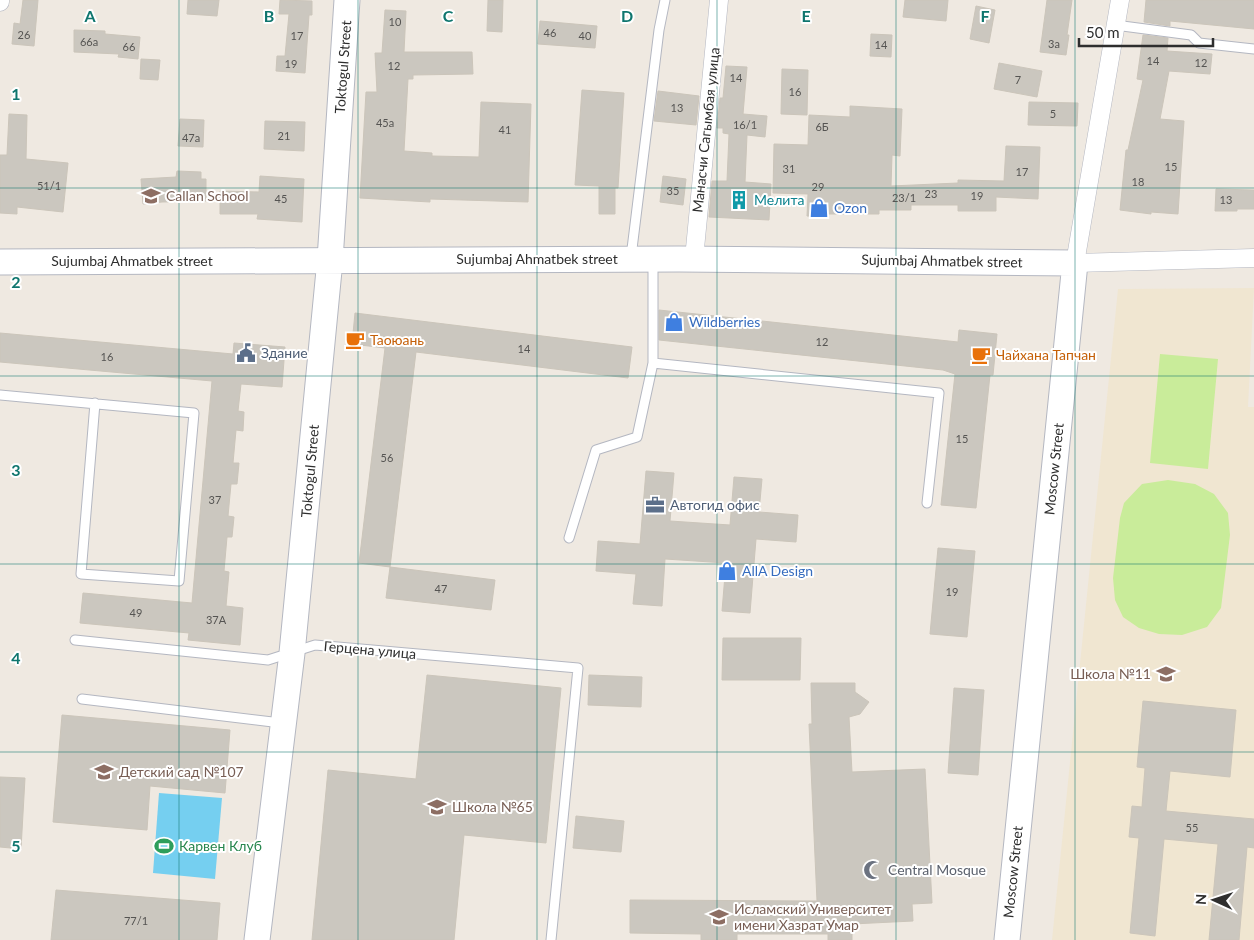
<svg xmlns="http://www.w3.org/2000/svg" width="1254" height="940" viewBox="0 0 1254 940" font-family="Lato,sans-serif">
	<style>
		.education { fill: #f0e6d1 }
		.pitch { fill: #c9ec9a }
		.water { fill: #75cff0 }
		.building { fill: #cbc7bf; stroke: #cbc5ba }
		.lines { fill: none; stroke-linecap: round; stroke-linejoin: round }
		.lane-casing { stroke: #b4b7c1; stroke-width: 11 }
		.street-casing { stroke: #b4b7c1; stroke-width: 19 }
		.secondary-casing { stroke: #b4b7c1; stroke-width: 27 }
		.lane { stroke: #fff; stroke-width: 9 }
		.street { stroke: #fff; stroke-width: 18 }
		.secondary { stroke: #fff; stroke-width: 25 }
		.grid { fill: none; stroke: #0f766e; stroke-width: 1; stroke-opacity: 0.55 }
		.labels { text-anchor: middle; stroke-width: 4; stroke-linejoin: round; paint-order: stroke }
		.number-label { font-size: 11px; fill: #555452 }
		.street-label { font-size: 14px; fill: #2e2e2e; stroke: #fff }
		.education-label { font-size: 14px; fill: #785e54; stroke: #fff; text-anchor: start }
		.culture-label { font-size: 14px; fill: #0d838f; stroke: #fff; text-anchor: start }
		.shop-label { font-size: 14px; fill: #366cbe; stroke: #fff; text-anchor: start }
		.food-label { font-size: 14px; fill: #c56008; stroke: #fff; text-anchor: start }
		.service-label { font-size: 14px; fill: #4e5e75; stroke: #fff; text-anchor: start }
		.leisure-label { font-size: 14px; fill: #27864d; stroke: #fff; text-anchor: start }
		.worship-label { font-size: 14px; fill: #5b616d; stroke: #fff; text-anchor: start }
		.grid-label { font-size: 16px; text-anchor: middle; font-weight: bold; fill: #0f766e; stroke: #fff; stroke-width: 4; stroke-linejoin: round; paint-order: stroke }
	</style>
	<rect width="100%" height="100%" fill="#efe9e1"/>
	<!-- education -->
	<path class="education" d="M1254,288l-6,119h6v533h-202l66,-651z"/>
	<!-- pitch -->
	<path class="pitch" d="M1160,354l58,5 -10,110 -58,-6z
		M1168,480l27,4 19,10 14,19 2,22 -9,73 -14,19 -25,8 -23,-1 -20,-6 -16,-11 -8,-17 -2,-22 7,-60 4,-15 18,-19z"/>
	<!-- water -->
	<path class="water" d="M159,793l63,5 -7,81 -62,-6z"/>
	<!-- building -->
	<path class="building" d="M23,0h15l-4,46 -22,-2 2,-21 6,1z
		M188,0h31l-2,16 -30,-2z
		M280,0l32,1v14h-3l-4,58 -29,-2 1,-15h8l4,-42h-10z
		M488,0h15l-1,32 -15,-1z
		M905,0h43l-2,21 -43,-4z
		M1047,0h25l-5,35h2l-3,20 -26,-3z
		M1146,0h108v29l-84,-8v5l-26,-4z
		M976,6l19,4 -6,33 -19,-4z
		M385,10l21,1 -2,41h68l1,22 -60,1v4h-5l-4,72 28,2v3l47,1 2,-55 50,2 -3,98 -98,-3v3l-70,-4 6,-106h11l-2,-39h7z
		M540,21l57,5 -2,22 -57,-4z
		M74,30l31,1v3l35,3 -2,22 -20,-2 1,-3 -45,-2z
		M871,34l21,1 -1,22 -21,-1z
		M1143,35l25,3 -1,13 45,3 -2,20 -41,-3 -9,48 24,2 -6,93 -27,-2v2l-31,-4 6,-60h2l15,-70 -6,-1z
		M141,59l19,1 -2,20 -18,-1z
		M999,63l43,8 -5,26 -43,-8z
		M726,66l21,1 -4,47 24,2 -2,21 -18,-2 -2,47 26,2 -2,36 -60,-3 3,-36h15l2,-47 -6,-1v-5h-6l3,-30h3z
		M782,69l26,1 -1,45 -26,-1z
		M582,90l42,3 -6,95h-3v26h-16v-28l-24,-1z
		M658,91l41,5 -3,29 -42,-4z
		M1029,102l49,1 -1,23 -49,-1z
		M850,106l52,3 -2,47 -8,-1 -1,31 67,-3v-3l46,1 2,-35 34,1 -2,52 -42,-2v14h-38v-6h-47v5h-32v4h-52v3l-20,-1 1,-22 -35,-1 1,-49 34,1 1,-30 41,2z
		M9,114l18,1 -1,44 42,4 -5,49 -46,-5v7l-17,-1v-58h7z
		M180,119l24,1 -1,27 -25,-1z
		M265,121l40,1 -1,29 -40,-2z
		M177,171l24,1v7h5v22l-44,1 -19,2 -2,-25 35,-2z
		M260,176l44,3 -2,43 -45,-3 1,-5h-38v-23l39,1z
		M663,176l23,3 -3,26 -23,-3z
		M1216,189l38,1v19h-17v2h-22z
		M659,310l299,32 1,-12 38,4 -4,41h-3l-14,133 -35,-3 14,-131 -12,-4 -284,-30z
		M355,313l277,34 -4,31 -212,-26 -26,215 -31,-4 26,-215 -33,-4z
		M0,333l233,21 1,-11 51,4 -3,40 -41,-3 -3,27 6,1 -1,19 -7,-1 -3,33h6l-2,21h-6l-3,32 6,1 -2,20h-5l-3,34 5,1 -3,34 17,2 -3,37 -52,-5 1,-7 -109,-10 3,-30 109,10 20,-222 -212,-19z
		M646,471l28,2 -4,48 60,4 4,-48 28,2 -3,33 39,3 -2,27 -40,-3 -6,74 -28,-2 4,-48 -61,-4 -3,47 -29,-2 3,-30 -40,-3 2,-30 42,3z
		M938,548l37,3 -8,86 -37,-3z
		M390,567l105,13 -4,30 -105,-12z
		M723,638h78l-1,42h-78z
		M427,675l134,13 -15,155 -82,-8 -10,105h-142l16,-170 88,9z
		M589,675l53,2 -1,30 -53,-2z
		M811,683h44v9l14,10 -9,12 -11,3 3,55 73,-3 7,134 -20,1 1,17 -61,3v16h-24v-6h-91v6h-36v-6l-71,-1v-33l187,1 -8,-177h3z
		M954,688l30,2 -6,85 -30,-2z
		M1143,701l93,9 -6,67 -60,-6 -4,40 88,8v29l-7,-1 -8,93h-30l9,-96 -54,-5 -9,97 -25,-3 9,-95 -10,-1 3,-31 10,1 3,-39 -8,-1z
		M62,715l168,15 -5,63 -75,-7 -3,44 -94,-8z
		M0,777l25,1 -4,71 -21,-2z
		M576,816l48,5 -3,31 -48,-4z
		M56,890l164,13 -3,37h-166z"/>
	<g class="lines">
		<!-- lane casing -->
		<g class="lane-casing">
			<path id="lane" d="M1115,25l76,10 8,8 55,6
				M631,257l28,-227 6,-30
				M653,363l286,30 -12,110
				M0,395l194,18 -15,168 -98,-7 14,-171
				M569,538l27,-88 41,-13 16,-74v-101
				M75,640l193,20 47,-15 263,23 -27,272
				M82,699l199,24"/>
		</g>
		<!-- street casing -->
		<g class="street-casing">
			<path id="street" d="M1120,0l-45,263 179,-5
				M0,2v-2
				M694,259l25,-259"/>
		</g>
		<!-- secondary casing -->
		<g class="secondary-casing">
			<path id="secondary" d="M0,262l679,-3 396,4 -68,677
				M257,940l35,-287 38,-393 17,-260"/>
		</g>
		<!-- lane -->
		<use href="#lane" class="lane"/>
		<!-- street -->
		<use href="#street" class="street"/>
		<!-- secondary -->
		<use href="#secondary" class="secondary"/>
	</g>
	<!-- grid -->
	<path class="grid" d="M179,0v940M358,0v940M537,0v940M717,0v940M896,0v940M1075,0v940M0,188h1254M0,376h1254M0,564h1254M0,752h1254"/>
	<!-- icons -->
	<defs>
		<g id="school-bare" transform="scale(1.5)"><path d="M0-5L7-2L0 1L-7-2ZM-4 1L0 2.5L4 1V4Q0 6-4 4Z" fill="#8d6e63" stroke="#fff" stroke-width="2.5" paint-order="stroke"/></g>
		<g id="building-bare" transform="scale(1.5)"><path d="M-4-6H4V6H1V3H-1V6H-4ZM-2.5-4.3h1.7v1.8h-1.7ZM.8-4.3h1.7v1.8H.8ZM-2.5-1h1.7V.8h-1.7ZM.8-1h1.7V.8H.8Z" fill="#0f9aa8" stroke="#fff" stroke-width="2.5" paint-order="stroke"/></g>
		<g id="shop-bare" transform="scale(1.5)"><path d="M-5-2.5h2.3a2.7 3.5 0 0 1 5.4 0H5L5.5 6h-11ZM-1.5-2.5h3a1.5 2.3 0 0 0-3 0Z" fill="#3f7fe0" stroke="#fff" stroke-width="2.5" paint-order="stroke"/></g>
		<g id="cafe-bare" transform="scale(1.5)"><path d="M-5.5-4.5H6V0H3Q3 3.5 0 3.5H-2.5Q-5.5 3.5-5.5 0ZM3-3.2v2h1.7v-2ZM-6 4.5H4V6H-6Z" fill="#e8710a" stroke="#fff" stroke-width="2.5" paint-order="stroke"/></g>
		<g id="civic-bare" transform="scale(1.5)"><path d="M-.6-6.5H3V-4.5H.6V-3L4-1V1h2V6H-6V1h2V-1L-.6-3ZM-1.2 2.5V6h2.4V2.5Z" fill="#5c6f8a" stroke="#fff" stroke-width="2.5" paint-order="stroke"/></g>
		<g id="office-bare" transform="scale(1.5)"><path d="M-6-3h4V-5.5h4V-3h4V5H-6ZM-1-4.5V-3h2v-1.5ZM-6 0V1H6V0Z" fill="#5c6f8a" stroke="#fff" stroke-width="2.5" paint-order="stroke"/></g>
		<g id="stadium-bare" transform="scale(1.5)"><path d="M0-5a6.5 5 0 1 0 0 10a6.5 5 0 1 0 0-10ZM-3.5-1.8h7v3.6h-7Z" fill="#2e9e5b" stroke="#fff" stroke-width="2.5" paint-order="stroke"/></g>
		<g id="mosque-bare" transform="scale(1.5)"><path d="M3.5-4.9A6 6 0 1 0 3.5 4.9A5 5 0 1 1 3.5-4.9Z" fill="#6b7280" stroke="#fff" stroke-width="2.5" paint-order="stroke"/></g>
		<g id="university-bare" transform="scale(1.5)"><path d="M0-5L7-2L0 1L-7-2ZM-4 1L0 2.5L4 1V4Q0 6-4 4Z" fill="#8d6e63" stroke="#fff" stroke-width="2.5" paint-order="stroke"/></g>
	</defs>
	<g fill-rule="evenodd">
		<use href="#school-bare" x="151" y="196"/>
		<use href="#building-bare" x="739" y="200"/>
		<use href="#shop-bare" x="819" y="208"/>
		<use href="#shop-bare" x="674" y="322"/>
		<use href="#cafe-bare" x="355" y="340"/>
		<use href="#civic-bare" x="246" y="353"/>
		<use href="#cafe-bare" x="981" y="355"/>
		<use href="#office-bare" x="655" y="505"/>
		<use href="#shop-bare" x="727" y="571"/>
		<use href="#school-bare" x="1166" y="674"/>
		<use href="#school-bare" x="104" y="772"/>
		<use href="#school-bare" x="437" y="807"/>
		<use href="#stadium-bare" x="164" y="846"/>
		<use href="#mosque-bare" x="873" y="870"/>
		<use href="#university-bare" x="719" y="917"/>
	</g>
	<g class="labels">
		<!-- number labels -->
		<g class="number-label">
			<text x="395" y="26">10</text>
			<text x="550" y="37">46</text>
			<text x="24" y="39">26</text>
			<text x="297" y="40">17</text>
			<text x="585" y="40">40</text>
			<text x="89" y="46">66а</text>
			<text x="1054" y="48">3а</text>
			<text x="881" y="49">14</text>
			<text x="129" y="51">66</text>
			<text x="1153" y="65">14</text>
			<text x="1201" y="67">12</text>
			<text x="291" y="68">19</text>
			<text x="394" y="70">12</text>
			<text x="736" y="82">14</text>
			<text x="1018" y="84">7</text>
			<text x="795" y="96">16</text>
			<text x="677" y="112">13</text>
			<text x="1053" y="118">5</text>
			<text x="385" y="127">45а</text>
			<text x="745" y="129">16/1</text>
			<text x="822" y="131">6Б</text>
			<text x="505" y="134">41</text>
			<text x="284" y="140">21</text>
			<text x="191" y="142">47а</text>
			<text x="1171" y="171">15</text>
			<text x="789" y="173">31</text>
			<text x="1022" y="176">17</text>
			<text x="1138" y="186">18</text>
			<text x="49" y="190">51/1</text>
			<text x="818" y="191">29</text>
			<text x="673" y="195">35</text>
			<text x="931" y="198">23</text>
			<text x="977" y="200">19</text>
			<text x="904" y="202">23/1</text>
			<text x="281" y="203">45</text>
			<text x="1226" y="204">13</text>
			<text x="822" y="346">12</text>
			<text x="524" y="353">14</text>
			<text x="107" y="361">16</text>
			<text x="962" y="443">15</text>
			<text x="387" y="462">56</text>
			<text x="215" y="504">37</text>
			<text x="441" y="593">47</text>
			<text x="952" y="596">19</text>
			<text x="136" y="617">49</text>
			<text x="216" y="624">37А</text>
			<text x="1192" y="832">55</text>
			<text x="136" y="925">77/1</text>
		</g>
		<!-- street labels -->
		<g class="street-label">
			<text transform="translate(343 67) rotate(-86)" y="5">Toktogul Street</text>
			<text transform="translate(706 130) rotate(-84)" y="5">Манасчи Сагымбая улица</text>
			<text x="537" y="264">Sujumbaj Ahmatbek street</text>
			<text x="132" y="266">Sujumbaj Ahmatbek street</text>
			<text transform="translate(942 261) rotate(1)" y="5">Sujumbaj Ahmatbek street</text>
			<text transform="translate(1054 469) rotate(-84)" y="5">Moscow Street</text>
			<text transform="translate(310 471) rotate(-85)" y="5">Toktogul Street</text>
			<text transform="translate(370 650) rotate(5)" y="5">Герцена улица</text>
			<text transform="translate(1013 872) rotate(-84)" y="5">Moscow Street</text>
		</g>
		<!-- education labels -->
		<g class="education-label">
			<text x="166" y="201">Callan School</text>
			<text x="1151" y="679" text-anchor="end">Школа №11</text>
			<text x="119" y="777">Детский сад №107</text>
			<text x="452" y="812">Школа №65</text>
			<text x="734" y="914">Исламский Университет<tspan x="734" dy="16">имени Хазрат Умар</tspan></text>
		</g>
		<!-- culture labels -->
		<g class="culture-label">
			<text x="754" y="205">Мелита</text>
		</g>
		<!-- shop labels -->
		<g class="shop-label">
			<text x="834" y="213">Ozon</text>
			<text x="689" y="327">Wildberries</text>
			<text x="742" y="576">AllA Design</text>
		</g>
		<!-- food labels -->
		<g class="food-label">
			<text x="370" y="345">Таоюань</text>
			<text x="996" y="360">Чайхана Тапчан</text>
		</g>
		<!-- service labels -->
		<g class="service-label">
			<text x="261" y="358">Здание</text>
			<text x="670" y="510">Автогид офис</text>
		</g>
		<!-- leisure labels -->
		<g class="leisure-label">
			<text x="179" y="851">Карвен Клуб</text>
		</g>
		<!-- worship labels -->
		<g class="worship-label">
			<text x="888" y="875">Central Mosque</text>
		</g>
	</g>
	<g class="grid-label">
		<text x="90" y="22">A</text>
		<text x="269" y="22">B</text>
		<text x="448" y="22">C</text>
		<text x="627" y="22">D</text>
		<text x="806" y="22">E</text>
		<text x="985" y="22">F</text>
		<text x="16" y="100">1</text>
		<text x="16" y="288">2</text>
		<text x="16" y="476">3</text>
		<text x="16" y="664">4</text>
		<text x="16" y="852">5</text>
	</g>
	<!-- north arrow -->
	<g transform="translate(1214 900) rotate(273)" stroke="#ffffff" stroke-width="4" paint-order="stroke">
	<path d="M0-4L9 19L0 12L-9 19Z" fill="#2e2e2e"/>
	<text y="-8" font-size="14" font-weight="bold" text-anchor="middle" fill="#2e2e2e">N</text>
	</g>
	<!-- scale -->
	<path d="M1079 38v8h134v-8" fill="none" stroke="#2e2e2e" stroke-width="2.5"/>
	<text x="1086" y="38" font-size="15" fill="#2e2e2e" stroke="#ffffff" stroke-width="4" paint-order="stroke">50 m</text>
</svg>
